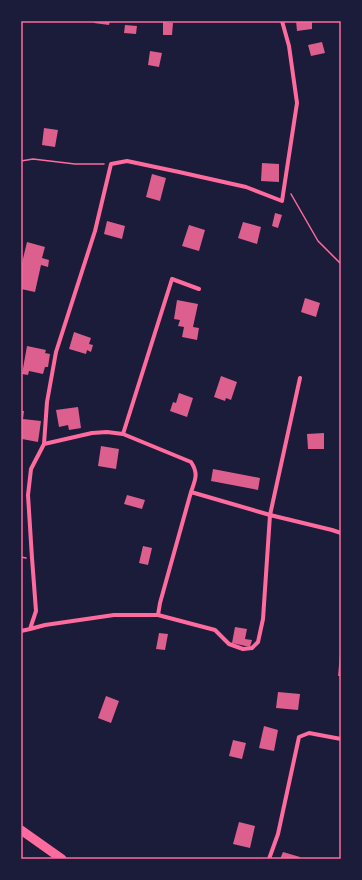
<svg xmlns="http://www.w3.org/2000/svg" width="362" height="880" viewBox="0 0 362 880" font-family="Manrope,sans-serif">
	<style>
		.building { fill: #dd5f8e }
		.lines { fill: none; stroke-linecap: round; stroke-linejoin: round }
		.path { stroke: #ff6b9d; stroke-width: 1.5 }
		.minor { stroke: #ff6b9d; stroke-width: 4 }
		.primary { stroke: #ff6b9d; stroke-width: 9 }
		.neatline { fill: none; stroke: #ff6b9d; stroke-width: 1.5 }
	</style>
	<rect width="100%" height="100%" fill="#1b1b3a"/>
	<!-- building -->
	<path class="building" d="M94,21h16l-1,4 -15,-2z
		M296,21h16v8l-15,2z
		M163,22l10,1 -1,12h-9z
		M125,25l12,1 -1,8 -12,-1z
		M322,42l3,11 -14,3 -3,-11z
		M150,51l12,2 -3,14 -11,-2z
		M44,128l14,2 -3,17 -13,-2z
		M262,163l17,1v18l-18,-1z
		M152,174l14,4 -6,23 -14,-4z
		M275,213l7,2 -4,13 -6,-2z
		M107,221l18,5 -3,13 -18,-5z
		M243,222l18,5 -4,17 -19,-6z
		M189,225l16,5 -6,21 -17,-5z
		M27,242l18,5 -3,11 7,2 -1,7 -7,-2 -6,27 -14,-3v-22z
		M305,298l15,5 -4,14 -15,-5z
		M177,300l21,4 -5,23 6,1 -2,12 -15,-3 2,-10 -6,-1 2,-6 -6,-1z
		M74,332l17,6 -2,6 4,1 -2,7 -4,-2 -1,4 -17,-5z
		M27,346l19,4 -1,3 5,1 -2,13h-3l-2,7 -14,-3 -1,4 -6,-1z
		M221,376l16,6 -6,18 -5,-2 -1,3 -11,-4z
		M179,393l14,5 -6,19 -17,-6 3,-9 3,1z
		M78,407l3,21 -12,2 -1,-5 -9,2 -3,-17z
		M21,411h3l-1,8 18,2 -3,21 -16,-3v-4h-1z
		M324,433v16h-16l-1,-15z
		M101,446l18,3 -3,20 -18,-3z
		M213,469l47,9 -2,12 -47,-9z
		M127,495l18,5 -3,9 -18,-5z
		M143,546l9,2 -4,17 -9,-2z
		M235,627l12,2 -2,10 7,1 -2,7 -18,-4z
		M159,633l9,1 -3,16 -9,-1z
		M340,654h1v22h-3z
		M278,692l22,2 -2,16 -22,-2z
		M106,696l13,5 -8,22 -13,-5z
		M264,726l14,4 -4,21 -15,-3z
		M233,740l13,3 -4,16 -13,-3z
		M239,822l16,4 -5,22 -17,-4z
		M283,852l17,5 -1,2h-19z"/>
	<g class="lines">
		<!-- path -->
		<path class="path" d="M21,161l12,-2 42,5h29
			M291,194l27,47 23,23
			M21,557l5,1"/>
		<!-- minor -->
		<path class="minor" d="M123,434l49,-155 27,10
			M191,492l79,23 62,15 9,3
			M158,615l57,15 14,14 14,5 9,-1 6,-6 5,-23 7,-104 30,-137
			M30,629l15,-4 69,-10h44l2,-12 31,-111c4,-12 8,-18 0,-30l-68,-28 -16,-2 -15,1 -48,11
			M21,631l9,-2 6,-18 -4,-53 -4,-63 3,-26 13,-25 3,-42 9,-50 39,-121 16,-67 16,-3 52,11 67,15 36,14 15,-98 -8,-57 -7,-25
			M269,859l9,-25 21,-97 10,-4 32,6"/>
		<!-- primary -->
		<path class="primary" d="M21,830l41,29"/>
	</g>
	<!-- border -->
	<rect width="362" height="880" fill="none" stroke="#1b1b3a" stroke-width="44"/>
	<rect x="22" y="22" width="318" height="836" class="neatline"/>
</svg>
